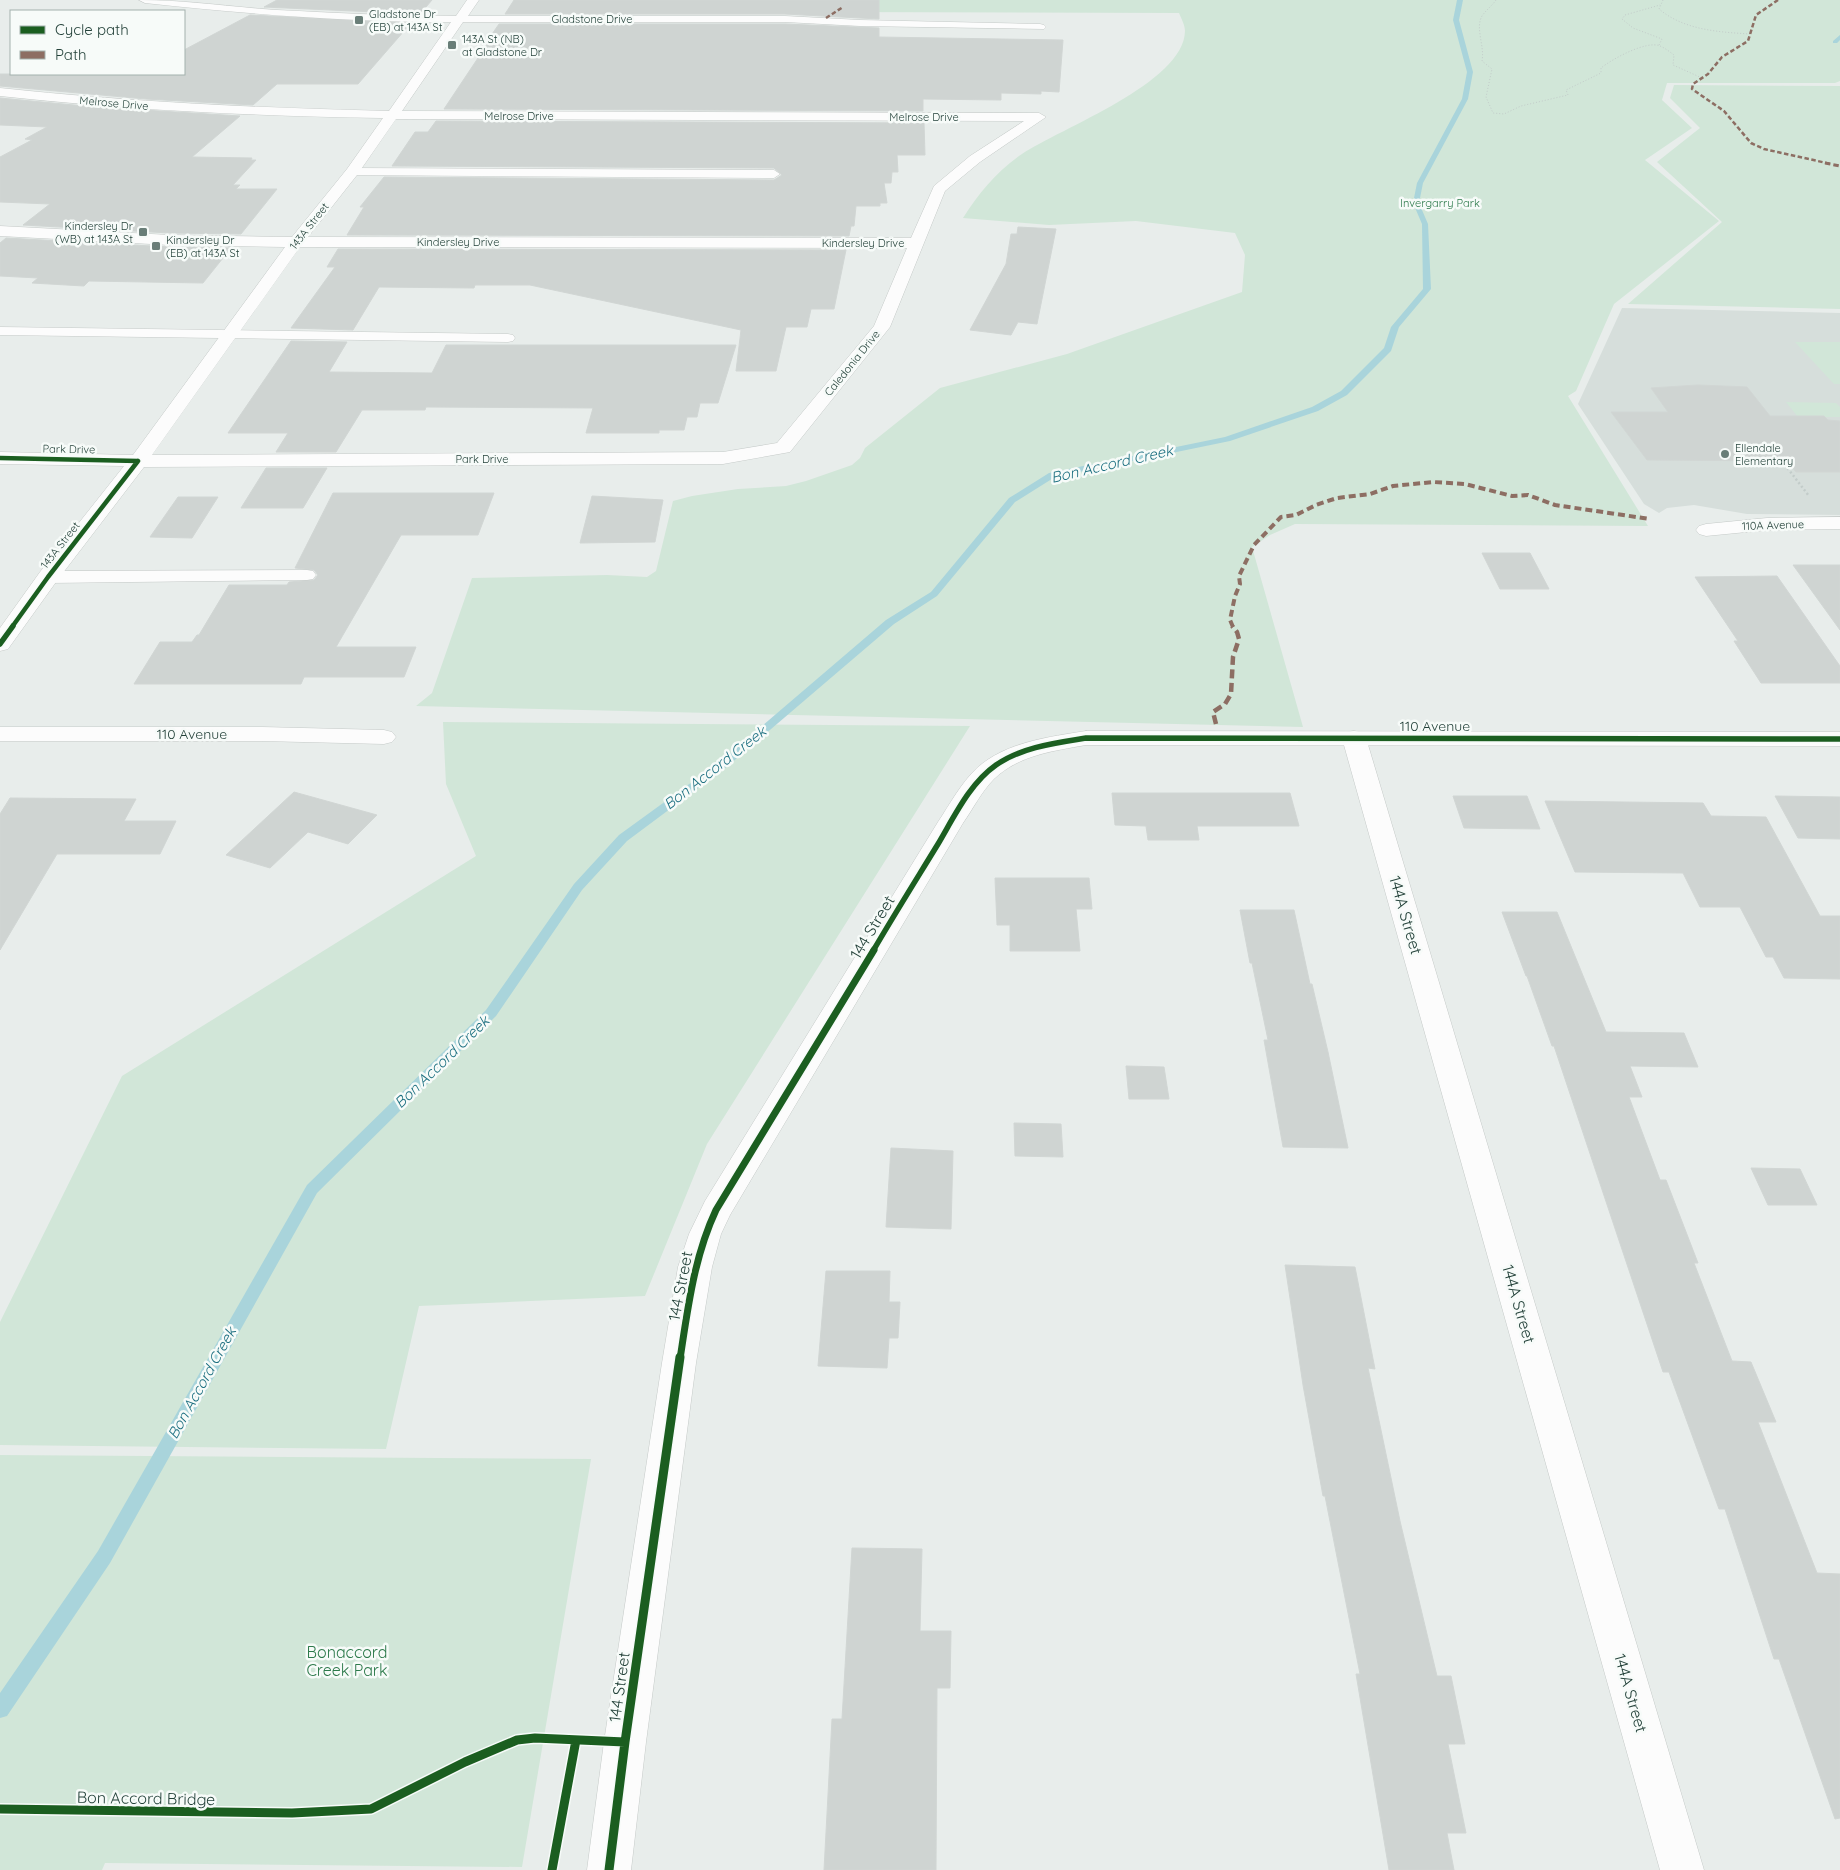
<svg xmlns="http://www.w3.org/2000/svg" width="1840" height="1870" viewBox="0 0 1840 1870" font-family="Quicksand,sans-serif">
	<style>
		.built { fill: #d6dedb }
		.green { fill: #d1e6d8 }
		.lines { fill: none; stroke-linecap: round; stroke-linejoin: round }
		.stream { fill: #a9d4db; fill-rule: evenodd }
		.building { fill: #cfd4d2; stroke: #d1d6d4 }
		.service-casing { stroke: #c5cac8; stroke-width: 1 }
		.minor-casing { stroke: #c5cac8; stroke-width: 1 }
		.tertiary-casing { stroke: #c5cac8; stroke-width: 1 }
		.path-far1 { stroke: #c3ccca; stroke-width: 1; stroke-dasharray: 1 2; stroke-linecap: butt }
		.path { stroke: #c3ccca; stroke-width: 2.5; stroke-dasharray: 2 2.5; stroke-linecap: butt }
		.service { fill: #fcfcfc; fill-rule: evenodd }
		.minor { fill: #fcfcfc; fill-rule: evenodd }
		.tertiary { fill: #fcfcfc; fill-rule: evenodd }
		.quiet-far3 { stroke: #8d6e63; stroke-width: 2.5; stroke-dasharray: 4.5 2.5; stroke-linecap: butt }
		.quiet-far2 { stroke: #8d6e63; stroke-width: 3; stroke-dasharray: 5.5 3; stroke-linecap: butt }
		.quiet-far1 { stroke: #8d6e63; stroke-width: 4; stroke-dasharray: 7 4; stroke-linecap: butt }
		.quiet { stroke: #8d6e63; stroke-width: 4.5; stroke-dasharray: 9 4.5; stroke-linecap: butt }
		.cycleway-far3-casing { stroke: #f7fbf9; stroke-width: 7 }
		.cycleway-far2-casing { stroke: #f7fbf9; stroke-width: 9 }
		.cycleway-far1-casing { stroke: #f7fbf9; stroke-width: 10 }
		.cycleway-casing { stroke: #f7fbf9; stroke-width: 12 }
		.cycleway-far3 { stroke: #1b5e20; stroke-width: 4.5 }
		.cycleway-far2 { stroke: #1b5e20; stroke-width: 5.5 }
		.cycleway-far1 { stroke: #1b5e20; stroke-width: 7 }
		.cycleway { stroke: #1b5e20; stroke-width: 9 }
		.poi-dot { fill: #697e78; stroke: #f7fbf9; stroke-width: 2 }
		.labels { text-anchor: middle; stroke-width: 5; stroke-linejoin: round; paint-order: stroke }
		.far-poi-label { font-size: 11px; fill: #24423a; stroke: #f7fbf9; text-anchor: start }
		.far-street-label { font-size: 11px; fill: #24423a; stroke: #f7fbf9 }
		.far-park-label { font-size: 11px; fill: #2d7a4b; stroke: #f7fbf9 }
		.street-label { font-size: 14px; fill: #24423a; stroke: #f7fbf9 }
		.water-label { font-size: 15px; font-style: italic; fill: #1c6f80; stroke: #f7fbf9 }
		.near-street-label { font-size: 16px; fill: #24423a; stroke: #f7fbf9 }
		.near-park-label { font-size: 16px; fill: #2d7a4b; stroke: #f7fbf9 }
	</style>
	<rect width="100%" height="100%" fill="#e8edeb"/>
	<!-- built -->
	<path class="built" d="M1622,308l218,5v202l-93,-1 -53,-9 -27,3 -8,5 -15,-9 -66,-100z"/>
	<!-- green -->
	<path class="green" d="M807,0h1033v81l-5,2h-168l-5,17 30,28 -47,32 74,61 -105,83 -38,87 -8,5 80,130 -353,-2 -25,11 -18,12 51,180 -887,-21 16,-13 40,-115 135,-3 40,2 9,-6 17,-70 19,-5 46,-7 48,-3 20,-5 46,-16 8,-7 5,-10 75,-60 127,-34 175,-62 3,-37 -10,-22 -99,-12 -87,4 -86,-7c16,-25 34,-47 59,-64 39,-26 162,-71 163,-123 0,-6 -4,-13 -6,-18l-353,-1z
		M1674,85l166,1v223l-212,-5 94,-82 -65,-60 43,-34 -30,-30z
		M1795,342h45v42h-6z
		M1786,402l50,1 4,4v10h-42z
		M443,722l527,4 -263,418 -62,152 -226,10 -33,143 -386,-4v-123l122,-246 354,-220 -30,-72z
		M0,1455l591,4 -69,408 -417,-4 -3,7h-102z"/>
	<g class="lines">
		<!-- stream -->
		<path class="stream" d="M1457,0h6l-4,20 14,52 -5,27 -45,84 -4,20 9,21 3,65 -32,38 -8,24 -44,44 -29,16 -88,30 -175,36 -40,25 -78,94 -43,28 -165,141 -102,76 -45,49 -86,126 -179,177 -207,370 -103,153 -7,2v-25l98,-142 209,-366 179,-175 88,-126 45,-49 102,-74 165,-141 45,-28 78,-94 40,-25 176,-36 87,-30 29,-16 43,-43 7,-21 32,-38 -1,-65 -9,-21 4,-20 45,-84 5,-27 -14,-52z
			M1840,35v5l-3,3h-4v-2z"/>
	</g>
	<!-- building -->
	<path class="building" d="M277,0h155l-12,14 -156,-7z
		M514,0h365v19l-94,-5h-280z
		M250,15l161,8 -53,61h-81l-24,21 -107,-6 -146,-13v-12h184v-24z
		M499,24h286l94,4v9l184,3 -4,52 -18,-1v3l-40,-1v7l-78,-1v12l-479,-2 48,-72h-2z
		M0,98l95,9 145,9 -48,41 60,1 -1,2h5l-23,25h7l-4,4h41l-36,45 -71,-1 -147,-8 27,-21 -50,-2v-45l32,-17 -7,-1 22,-12 -47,-2z
		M436,121l488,2 1,32h-28l1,17h-6l-1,11h-7l3,20h-7v3h-24l-2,20h-3l-2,10 -502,-1 17,-28h-4l24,-30 390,3 8,-5 -8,-7 -382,-2 23,-34h13z
		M1018,227l38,2 -19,95 -19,-2 -7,13 -41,-5 36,-66 5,-30h6z
		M6,238l164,9 61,1 -28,35 -114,-2 -5,5 -52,-3 6,-5 -38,-2v-33z
		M338,249l508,1 -12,59h-23l-4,18h-21l-10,44h-40l5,-41 -211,-45h-55l-1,3 -95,-1 -26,43 -62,-2 44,-61h-8z
		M291,341l56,1 -18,30 103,1 14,-28h290l-18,58h-18l-3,14h-10l-3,13h-25v3h-73l7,-25 -167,-1 -1,3h-63l-26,42h-60l12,-19h-60z
		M1698,385l49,2 23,29h54l4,4 12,1v51h-44l-9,-11 -140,-1 -36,-48h57l-17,-24z
		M266,468h61l-24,40h-62z
		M333,493h161l-16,42h-77l-65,112h80l-12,30h-100l-3,7h-167l26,-42h32l5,-7h2l30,-50h58l2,-3 25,-2 4,-5 -4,-5 -19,-2z
		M592,496l71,4 -8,42 -75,1z
		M178,497h40l-26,41 -42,-1z
		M1482,553h48l19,36h-49z
		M1793,565h47v65z
		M1777,576l63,90v17h-79l-27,-42h4l-43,-64z
		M294,792l83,23 -29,29 -40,-12 -38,36 -44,-13z
		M1112,793h178l9,33h-102l2,14h-51l-2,-14 -31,-1z
		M1453,796h74l13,33 -76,-1z
		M1775,796l65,1v42l-42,-1z
		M10,798l126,1 -12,22h52l-16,33h-103l-57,96v-136z
		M1545,801l158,2 8,13 55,1 54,99h20v63l-56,-1 -11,-21h-7l-26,-50h-40l-17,-34 -108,-1z
		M995,878h94l3,31h-16l4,42h-70v-26h-13z
		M1240,910h54l16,74h2l16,68 20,96 -65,-1 -19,-107h4l-16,-77h-2z
		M1502,912h55l49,120 78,1 14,34 -68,-1 12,31h-13l31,83h6l32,83h-4l38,98 19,1 25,60h-18l59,151 23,1v244l-5,1 -56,-160h-5l-49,-150h-6l-50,-137h-6l-109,-326h-2l-25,-70h-1z
		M1126,1066l38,1 5,32h-40z
		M1014,1123l47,1 2,33 -48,-1z
		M891,1148l62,3 -2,78 -65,-2z
		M1751,1168l49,1 17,36h-49z
		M1285,1265l70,2 20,102 -7,-1 32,153 37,155h14l14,68h-17l18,89h-19l7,37h-65l-33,-196h4l-35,-178h-2l-20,-111z
		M826,1271h64l-1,31h11l-2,36h-9l-2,30 -69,-2z
		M852,1548l70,1 -2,82h31l-1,57h-13l-1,182h-112l8,-151h10z"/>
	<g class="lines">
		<!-- service casing -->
		<g class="service-casing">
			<path id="service" d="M352,168l422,2 6,4 -6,4 -426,-3 -2,-3z
				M0,327l508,7 5,1 2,3 -2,3 -5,1 -508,-7z
				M307,570l6,1 3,4 -3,4 -6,1 -259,3 -6,-2 -3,-4 3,-4 6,-2z"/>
		</g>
		<!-- minor casing -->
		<g class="minor-casing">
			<path id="minor" d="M139,0c47,0 92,7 138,10 59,3 119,6 179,6l11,-16h12l-11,16h317l75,4 180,4 4,1 2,2 -2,2 -184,-3 -75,-4h-322l-61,89 637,2 7,4 -66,45 -35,29 -55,136 -100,125 -67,12 -579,3 -88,115 -48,67 -8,2v-23l40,-56 84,-106 -124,-2v-12l133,3 152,-208 -115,-2 -170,-9v-10l170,9 122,2 55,-68 36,-51c-128,-2 -256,-8 -383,-22v-8c129,14 259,20 389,23l62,-89c-102,0 -204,-8 -306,-19zM396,119l628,2 -54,35 -36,30 -23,52 -603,-1 49,-62zM300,247l607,1 -33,78 -97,117 -54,9 -571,3z
				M1840,517v12l-73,1 -61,6 -7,-2 -3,-4 3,-4 7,-2 61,-6z
				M0,727h262l122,3 8,2 4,5 -4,5 -8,2 -122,-3h-262z
				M1354,731l9,2 3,5 338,1132h-44l-318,-1132 3,-5z"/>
		</g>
		<!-- tertiary casing -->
		<g class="tertiary-casing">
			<path id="tertiary" d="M1086,731l754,1v14l-754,-1c-33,6 -67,10 -92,34 -13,13 -21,30 -31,44l-233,392 -9,19 -9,33 -16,96 -50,379 -15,128h-44l17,-128 58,-379 16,-96 11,-33 16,-33 233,-379c12,-18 23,-39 39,-54 29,-26 72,-31 109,-37z"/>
		</g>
		<!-- path-far1 -->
		<path class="path-far1" d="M1496,0c-4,6 -10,10 -14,16 -7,12 3,31 0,45l10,8 -6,28 7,16 11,1 17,-8 47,-11 -2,-5 35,-17v-5c11,-9 46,-28 59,-22 5,2 10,6 14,9l-1,10 29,13
			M1663,0l-4,9c25,21 59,23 91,25
			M1659,45l3,-6 -29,-11 -11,-9 3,-4 35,-10"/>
		<!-- path -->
		<path class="path" d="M1782,461l27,35"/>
		<!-- service -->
		<use href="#service" class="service"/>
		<!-- minor -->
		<use href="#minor" class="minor"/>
		<!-- tertiary -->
		<use href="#tertiary" class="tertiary"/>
		<!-- quiet-far3 -->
		<path class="quiet-far3" d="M1778,0l-22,15 -8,26 -26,16 -14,17 -15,10 -1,5 32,22 27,32 13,6 67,15
			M826,18l17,-11"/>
		<!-- quiet-far2 -->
		<path class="quiet-far2" d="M1825,163l15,3"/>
		<!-- quiet-far1 -->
		<path class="quiet-far1" d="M1233,627l-3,-7 5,-24 5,-12 -1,-8 15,-31 27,-28 15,-2 20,-10 21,-7 33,-4 23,-8 40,-4 32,2 47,12 16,-1 27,10 95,14"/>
		<!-- quiet -->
		<path class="quiet" d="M1216,724l-3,-12 12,-8 6,-10 2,-37 6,-18 -2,-7 -5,-6"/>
		<!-- cycleway-far3 casing -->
		<g class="cycleway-far3-casing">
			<path id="cycleway-far3" d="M0,458l138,3
				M12,627l36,-50 90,-116"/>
		</g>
		<!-- cycleway-far2 casing -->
		<g class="cycleway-far2-casing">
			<path id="cycleway-far2" d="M0,644l13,-18
				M873,951c21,-36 43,-71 65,-107 16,-27 32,-61 58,-79 26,-18 59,-22 90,-27l754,1"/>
		</g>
		<!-- cycleway-far1 casing -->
		<g class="cycleway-far1-casing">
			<path id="cycleway-far1" d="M680,1359c8,-52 14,-102 36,-149l158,-260"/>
		</g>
		<!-- cycleway casing -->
		<g class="cycleway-casing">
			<path id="cycleway" d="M0,1809l292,4 79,-4 94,-47 52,-22 18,-2 90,4
				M552,1870l24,-130
				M609,1870l16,-128 55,-385"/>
		</g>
		<!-- cycleway-far3 -->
		<use href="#cycleway-far3" class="cycleway-far3"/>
		<!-- cycleway-far2 -->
		<use href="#cycleway-far2" class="cycleway-far2"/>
		<!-- cycleway-far1 -->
		<use href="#cycleway-far1" class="cycleway-far1"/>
		<!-- cycleway -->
		<use href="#cycleway" class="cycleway"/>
	</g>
	<!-- markers -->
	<g class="poi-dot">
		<rect x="354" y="15" width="10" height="10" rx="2.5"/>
		<rect x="447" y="40" width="10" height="10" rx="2.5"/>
		<rect x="138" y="227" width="10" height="10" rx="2.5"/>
		<rect x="151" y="241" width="10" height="10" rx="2.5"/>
		<circle cx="1725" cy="454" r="5"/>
	</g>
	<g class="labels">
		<!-- far-poi labels -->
		<g class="far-poi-label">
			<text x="369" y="18">Gladstone Dr<tspan x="369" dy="13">(EB) at 143A St</tspan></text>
			<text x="462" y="43">143A St (NB)<tspan x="462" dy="13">at Gladstone Dr</tspan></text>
			<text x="133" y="230" text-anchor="end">Kindersley Dr<tspan x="133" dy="13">(WB) at 143A St</tspan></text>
			<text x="166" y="244">Kindersley Dr<tspan x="166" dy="13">(EB) at 143A St</tspan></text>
			<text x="1735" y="452">Ellendale<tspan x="1735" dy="13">Elementary</tspan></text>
		</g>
		<!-- far-street labels -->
		<g class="far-street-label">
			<text x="592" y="23">Gladstone Drive</text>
			<text transform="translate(114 103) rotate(5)" y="4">Melrose Drive</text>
			<text x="519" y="120">Melrose Drive</text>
			<text x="924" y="121">Melrose Drive</text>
			<text transform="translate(309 226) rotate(-52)" y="4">143A Street</text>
			<text x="458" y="246">Kindersley Drive</text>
			<text x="863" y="247">Kindersley Drive</text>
			<text transform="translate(852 363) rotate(-51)" y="4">Caledonia Drive</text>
			<text transform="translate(69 449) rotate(1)" y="4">Park Drive</text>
			<text x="482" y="463">Park Drive</text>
			<text transform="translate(1773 525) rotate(-2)" y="4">110A Avenue</text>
			<text transform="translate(60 545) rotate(-52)" y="4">143A Street</text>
		</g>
		<!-- far-park labels -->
		<g class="far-park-label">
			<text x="1440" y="207">Invergarry Park</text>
		</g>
		<!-- street labels -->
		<g class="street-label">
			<text x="1435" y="731">110 Avenue</text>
			<text x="192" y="739">110 Avenue</text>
		</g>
		<!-- water labels -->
		<g class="water-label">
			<text transform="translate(1112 464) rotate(-13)" y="5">Bon Accord Creek</text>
			<text transform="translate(715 768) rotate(-38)" y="5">Bon Accord Creek</text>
			<text transform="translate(442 1062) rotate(-44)" y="5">Bon Accord Creek</text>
			<text transform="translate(202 1383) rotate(-61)" y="5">Bon Accord Creek</text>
		</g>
		<!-- near-street labels -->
		<g class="near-street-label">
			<text transform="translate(1406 915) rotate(74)" y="6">144A Street</text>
			<text transform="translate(872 927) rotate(-59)" y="6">144 Street</text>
			<text transform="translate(680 1286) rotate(-79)" y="6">144 Street</text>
			<text transform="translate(1519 1304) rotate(74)" y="6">144A Street</text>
			<text transform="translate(619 1687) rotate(-82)" y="6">144 Street</text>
			<text transform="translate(1631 1693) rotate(74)" y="6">144A Street</text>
			<text transform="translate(146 1798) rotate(1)" y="6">Bon Accord Bridge</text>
		</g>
		<!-- near-park labels -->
		<g class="near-park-label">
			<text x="347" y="1658">Bonaccord<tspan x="347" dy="18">Creek Park</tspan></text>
		</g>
	</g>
	<!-- legend -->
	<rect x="10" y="10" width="175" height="65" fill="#f7fbf9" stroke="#a3b1ad"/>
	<rect x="20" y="26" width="25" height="8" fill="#1b5e20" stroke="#a3b1ad"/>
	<text x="55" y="35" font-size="15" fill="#24423a">Cycle path</text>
	<rect x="20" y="51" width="25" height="8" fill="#8d6e63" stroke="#a3b1ad"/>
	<text x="55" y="60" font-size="15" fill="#24423a">Path</text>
</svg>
